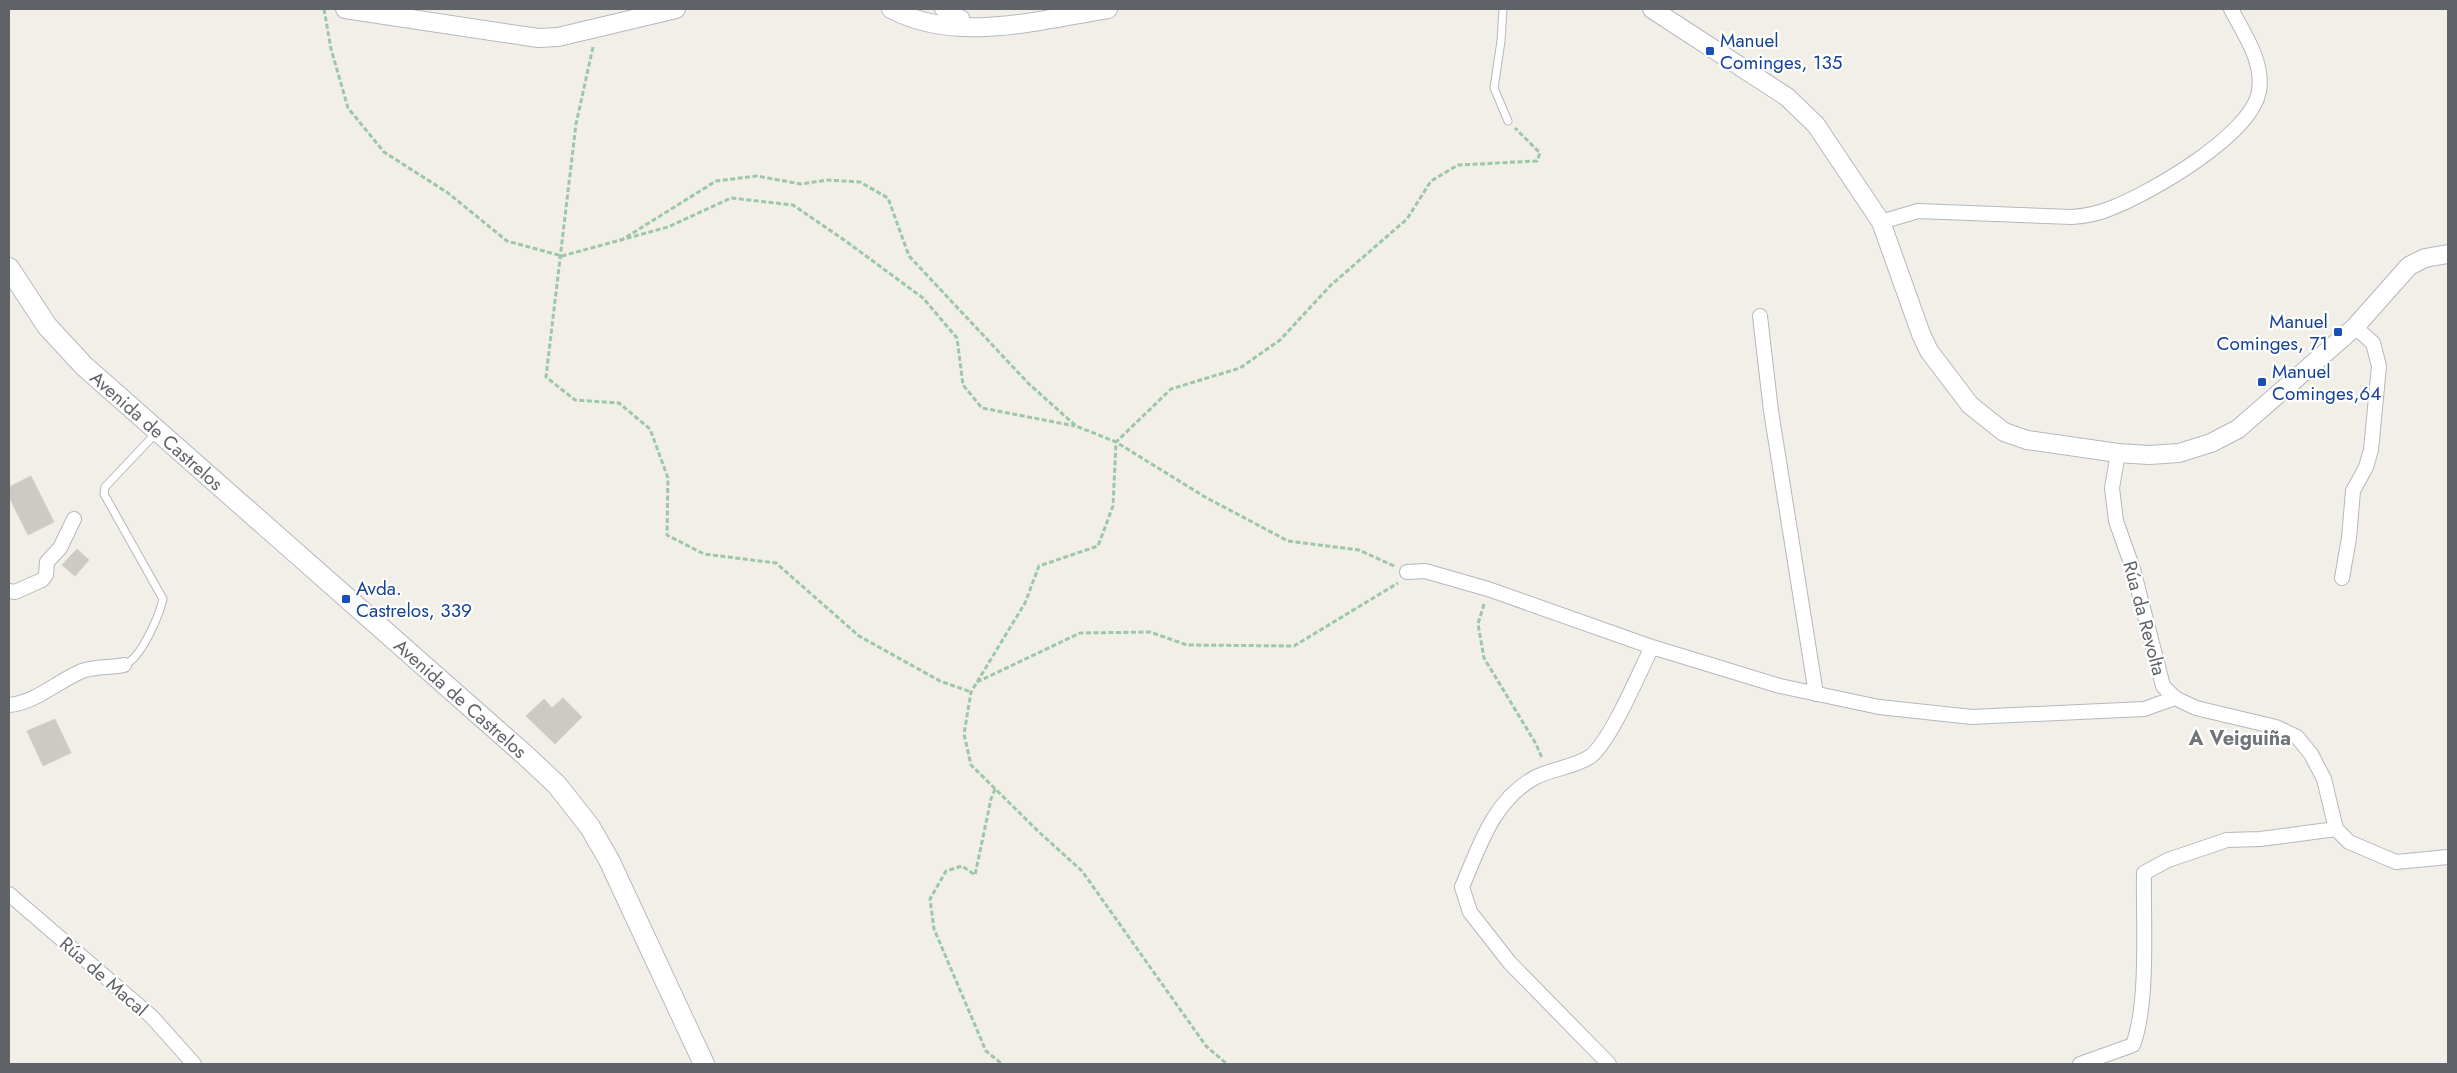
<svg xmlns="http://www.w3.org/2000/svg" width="2457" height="1073" viewBox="0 0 2457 1073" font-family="Jost,sans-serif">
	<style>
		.building { fill: #cccac5; stroke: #d6d1c6 }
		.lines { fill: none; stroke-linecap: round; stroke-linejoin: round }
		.service-casing { stroke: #b5b8bc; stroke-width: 9 }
		.minor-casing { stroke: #b5b8bc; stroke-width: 16 }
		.tertiary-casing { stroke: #b5b8bc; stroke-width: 20 }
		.secondary-casing { stroke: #b6babf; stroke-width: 22 }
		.path { stroke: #9cc7a9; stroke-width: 3; stroke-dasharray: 5 2.5; stroke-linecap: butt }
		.service { stroke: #fff; stroke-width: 7 }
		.minor { stroke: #fff; stroke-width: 14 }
		.tertiary { stroke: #fff; stroke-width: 18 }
		.secondary { stroke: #fff; stroke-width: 20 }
		.transit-dot { fill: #1a4fb4; stroke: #fff; stroke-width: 2 }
		.labels { text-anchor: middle; stroke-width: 4.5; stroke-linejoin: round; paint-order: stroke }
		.transit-label { font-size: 19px; fill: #164399; stroke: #fff; text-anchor: start }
		.street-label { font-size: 19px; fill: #5f6368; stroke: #fff }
		.neighbourhood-label { font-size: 20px; font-weight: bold; fill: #70757a; stroke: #fff }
	</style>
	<rect width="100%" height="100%" fill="#f1efe8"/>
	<!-- building -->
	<path class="building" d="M31,476l23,46 -26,13 -19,-38v-10z
		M77,549l12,11 -14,16 -13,-11z
		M563,698l19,19 -27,27 -29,-28 18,-17 8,9z
		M55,719l16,34 -28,13 -16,-35z"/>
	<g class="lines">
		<!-- service casing -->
		<g class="service-casing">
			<path id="service" d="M1503,9l-2,32 -7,47 14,33
				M124,665c17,-6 35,-49 39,-66l-59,-105 1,-7 52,-55"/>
		</g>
		<!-- minor casing -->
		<g class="minor-casing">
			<path id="minor" d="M942,9l20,9 1,9
				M1881,222l37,-11 154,6c13,-1 25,-3 37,-8 40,-15 143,-74 150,-118 5,-29 -15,-57 -28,-82
				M1760,316l11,95 45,283
				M2118,453l-6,35 4,33 17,48 30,117 12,12 21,10 80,19 21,10 14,17 13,25 12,50 13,13 47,20 52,-5
				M1407,572l18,-1 63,18 164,58 128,39 99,21 93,10 172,-8 31,-11
				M2342,578l7,-40 4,-47 13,-24 5,-17 8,-84 -6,-23 -18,-16
				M9,591l6,1 27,-12 4,-5 1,-13 13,-14 14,-29
				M9,705c26,-2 49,-24 73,-34 14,-5 28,-3 42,-6
				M9,894l143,123 42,47
				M1609,1064l-99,-101 -40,-51 -8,-25c17,-40 31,-86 72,-109 16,-9 42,-11 57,-22 20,-16 48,-83 61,-109
				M2080,1064l53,-19c16,-43 10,-124 11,-172l24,-13 59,-20 33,-1 76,-10"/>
		</g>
		<!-- tertiary casing -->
		<g class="tertiary-casing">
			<path id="tertiary" d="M345,9l193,29 20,-1 118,-28
				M891,9c66,35 148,11 217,0
				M1652,9l135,88 29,28 65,97 40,112 8,17 41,54 34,27 23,8 91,13 31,2 30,-2 32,-10 27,-14 117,-102 54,-61 16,-8 23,-4"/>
		</g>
		<!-- secondary casing -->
		<g class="secondary-casing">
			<g id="secondary">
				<path id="s1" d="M9,268l38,58 37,40 441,389 32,30 33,42 19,33 95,204"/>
			</g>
		</g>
		<!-- path -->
		<path class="path" d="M324,9l7,40 17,59 36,44 64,41 59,48 55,15 106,-29 63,-29 62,7 54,37 76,56 34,40 6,47 19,23 93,18
			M593,47l-17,77 -30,253 29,23 44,3 31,26 18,49 -1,57 37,19 72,9 83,73 81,45 31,11
			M620,241l96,-60 41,-5 44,8 26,-4 33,2 28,16 21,58 119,127 48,43 40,16 -3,64 -15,40 -59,20 -14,37 -54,89 -7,42 7,31 69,68 42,38 124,175 21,18
			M1394,566l-35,-16 -71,-9 -83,-44 -89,-55 55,-53 69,-21 40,-28 51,-55 76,-66 24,-38 27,-16 79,-4 3,-8 -25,-25
			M1484,604l-6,20 6,34 52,86 6,14
			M977,682l103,-49 70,-1 37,13 107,1 104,-63
			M995,789l-4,10 -16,76 -13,-9 -16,5 -16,28 4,30 52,122 16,13"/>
		<!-- service -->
		<use href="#service" class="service"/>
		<!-- minor -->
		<use href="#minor" class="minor"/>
		<!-- tertiary -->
		<use href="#tertiary" class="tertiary"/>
		<!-- secondary -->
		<use href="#secondary" class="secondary"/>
	</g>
	<!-- markers -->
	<g class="transit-dot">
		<rect x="1705" y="46" width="10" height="10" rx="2.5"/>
		<rect x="2333" y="327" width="10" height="10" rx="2.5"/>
		<rect x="2257" y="377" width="10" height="10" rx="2.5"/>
		<rect x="341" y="594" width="10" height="10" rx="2.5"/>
	</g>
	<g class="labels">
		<!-- transit labels -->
		<g class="transit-label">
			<text x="1720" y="47">Manuel<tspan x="1720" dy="22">Cominges, 135</tspan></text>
			<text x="2328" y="328" text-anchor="end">Manuel<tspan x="2328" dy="22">Cominges, 71</tspan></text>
			<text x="2272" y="378">Manuel<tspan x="2272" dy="22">Cominges,64</tspan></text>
			<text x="356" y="595">Avda.<tspan x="356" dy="22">Castrelos, 339</tspan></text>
		</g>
		<!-- street labels -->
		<g class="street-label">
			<text dy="7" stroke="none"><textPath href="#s1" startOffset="221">Avenida de Castrelos</textPath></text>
			<text transform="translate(2145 618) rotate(75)" y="7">Rúa da Revolta</text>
			<text dy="7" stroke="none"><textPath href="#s1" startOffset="626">Avenida de Castrelos</textPath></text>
			<text transform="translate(104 976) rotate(41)" y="7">Rúa de Macal</text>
		</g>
		<!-- neighbourhood labels -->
		<g class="neighbourhood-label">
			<text x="2240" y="745">A Veiguiña</text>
		</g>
	</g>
	<!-- border -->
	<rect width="2457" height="1073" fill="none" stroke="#5f6368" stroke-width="20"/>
</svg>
